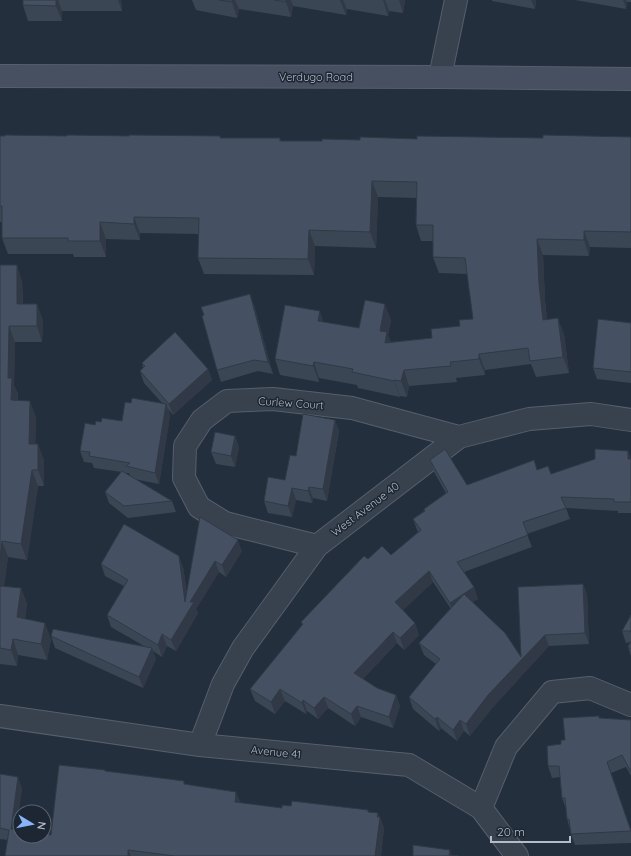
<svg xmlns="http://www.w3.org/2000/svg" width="631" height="856" viewBox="0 0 631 856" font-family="Quicksand,sans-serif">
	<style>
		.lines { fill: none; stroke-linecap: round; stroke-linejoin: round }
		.street-casing { stroke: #565f6c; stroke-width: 24 }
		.secondary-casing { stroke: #565f6c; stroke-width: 24 }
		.street { stroke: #38414e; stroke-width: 22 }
		.secondary { stroke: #465061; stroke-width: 22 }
		.wall { fill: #3b4654; fill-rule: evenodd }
		.shaded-wall { fill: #303945 }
		.building { fill: #455162; stroke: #303945 }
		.labels { text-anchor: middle; stroke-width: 3; stroke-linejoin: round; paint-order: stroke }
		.street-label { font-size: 11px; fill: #b4bcc9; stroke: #1d2633 }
	</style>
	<rect width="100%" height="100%" fill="#242f3e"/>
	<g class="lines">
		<!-- street casing -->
		<g class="street-casing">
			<path id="street" d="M440,77l16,-77
				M317,546l-92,-23 -26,-16 -15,-29 1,-32 17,-26 25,-19 46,-2 79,9 107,29
				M0,716l200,29 209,20 72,43 36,48
				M200,745l23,-61 20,-36 74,-102 142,-109 70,-18 62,-5 40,6
				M481,808l25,-61 46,-55 38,-4 41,17"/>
		</g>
		<!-- secondary casing -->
		<g class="secondary-casing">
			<path id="secondary" d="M0,76l440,1 191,2"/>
		</g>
		<!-- street -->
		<use href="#street" class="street"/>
		<!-- secondary -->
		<use href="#secondary" class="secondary"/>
	</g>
	<!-- wall -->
	<path class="wall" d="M23,0h98l1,11h-60v10h-34l-5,-16z
		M192,0h213l-2,13 -14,-2 -1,5 -41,-7 -1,6 -53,-9 -2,11 -52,-8 -2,9 -41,-8z
		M492,0h44l-1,9 -43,-8z
		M575,0h56v2h-4l-1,7z
		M0,136h220l1,2h59l1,3h41l38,-1 271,-3v111l-41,-1 -1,9 -46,-1 2,45 2,19 17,15 5,39 -33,4 -5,-13 -46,6v5l-29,3 1,4 -48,4 -2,11 -7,-1v1l-42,-9 -1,-3 -38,-7v4l-39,-7 -5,-16 48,-37 36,6 32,-8 -3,15 3,7 41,-4 28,-12 13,-7 -6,-45 -28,-1 -6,-16v-16h-12l-5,-16v-27l-38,-1 -2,51 -61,-2 -1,29 -110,-1 -6,-16v-24l-58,-1v7l-34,-1v18h-32l-1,-3h-65l-6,-16v-16h-2z
		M0,265l22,16 1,23 20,16 -1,22h-27l-1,43 4,9v6l18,17 -1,27 9,16v26h-6l-11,74 -19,-3 -4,29 17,2 6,16 -2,15 26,20 -4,21 -29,-5 -1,11 -17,-2z
		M254,305l19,69 -15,-3 -37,11 -4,-12 -13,-55z
		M631,323v60l-34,-4 -4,-11z
		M142,363l66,6 4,11 -39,35 -5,-6 2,7 -11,68 -25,-5 38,22 4,11 -48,6 -19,-15 -4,-11 17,-20 -28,-4 -2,-5 -8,-1 -4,-11 15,-26 6,-3 21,-1 9,-18 32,1 -19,-21 -4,-12 3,-4zM124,473h5l1,3z
		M335,420l4,11 -12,70 -14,-3 -1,5 -16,-3 -4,17 -24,-4 -4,-12 21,-21 11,-24z
		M235,436l4,11 -4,20 -19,-3 -5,-12z
		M628,451l3,8v54h-13v-2l-52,-3 4,11 -43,15 5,13 -68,25 10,15 4,12 -6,3 49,55 62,-73 4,11 2,49 -40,2 -56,61 -23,29 -6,-5 -7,10 -16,-13 -2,3 -26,-22 -4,-12 27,-33 -12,-9 -5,-12 32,-34 -18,-27 -30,28 12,13 4,12 -15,15 -7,-7 -34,36 14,9 19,7 4,11 -7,22 -32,-11 -6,9 -27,-18 -10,11 -11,-8 -1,3 -21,-13 -10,13 -20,-13 -5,-12 52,-64 -1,-3 67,-63 23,-4 27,-23 -1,-2 -4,-11 11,-8v-2l22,-16 -12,-21 -4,-12 37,25 71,-15 13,4z
		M200,517l42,34 -16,26 -7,-5 -23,37 2,4 -22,38 -9,-5 -5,11 -9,-6 3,8 -13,29 -88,-40 -4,-12 93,10 -33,-19 -4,-12 17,-29 -19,-10 -4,-12 82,3 4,26z
		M631,615v41l-3,-9 2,-5 -4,1 -4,-12z
		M600,718l31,2v56l-5,-9 -15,6 20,58v12l-56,2 -4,-11 -1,-5 -3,-10 -1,-11 -4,-10 -2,-21 -8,1 -4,-12 17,-26z
		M106,771l80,13 54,19 42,5 87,4 11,5 4,11 -3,28h-376l3,-16 -8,-1v-65l22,14 -6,42 35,5z"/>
	<!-- shaded-wall -->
	<path class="shaded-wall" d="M56,0h2l4,11v10l-6,-15z
		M118,0h3l1,11z
		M232,0h3l4,9 -2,9 -5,-16z
		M286,0h5l2,6 -2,11 -5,-15z
		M340,0h3l4,9 -1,6z
		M383,0h2l4,11 -1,5z
		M399,0h6l-2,13z
		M531,0h5l-1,9z
		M623,0h3l1,2 -1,7z
		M372,181l6,16 -2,51 -6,-16z
		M134,217l6,16v7l-6,-16z
		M100,222l6,17v18l-6,-16z
		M309,230l6,16 -1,29 -6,-16z
		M584,231l6,16 -1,9 -5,-16z
		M537,239l6,16 2,45 4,36 -6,-16 -4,-36z
		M17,265l5,16 1,39 -6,-16z
		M250,294l4,11 19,69 -5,-12z
		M37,304l6,16 -1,22 -5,-16z
		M385,304l6,16 -3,15 5,13 -2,11 -11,-28z
		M320,311l5,16 -7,-6z
		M558,318l6,16 5,39 -6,-16z
		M9,326l6,16 -1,43 4,9 -1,22 -6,-16 -3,-22z
		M479,354l6,16v5l-6,-16z
		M314,362l5,16v4l-6,-16z
		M208,369l4,11 -39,35 -4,-11z
		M404,370l5,16 -2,11 -6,-16z
		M394,380l6,16v1l-6,-16z
		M30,401l6,16 -1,43 -6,-16z
		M166,404l4,12 -11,68 -4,-11z
		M335,420l4,11 -12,70 -4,-12z
		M235,436l4,11 -4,20 -4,-11z
		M38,444l6,16v26l-6,-16z
		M628,451l3,8h-3z
		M32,470l6,16 -11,74 -6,-16z
		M309,487l4,11 -1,5 -4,-12z
		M292,488l4,12 -4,17 -4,-11z
		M238,540l4,11 -16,26 -4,-12z
		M2,541l6,16 -6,44 -2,-5v-38z
		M179,556l4,11 6,43 1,-8 25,-41 4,11 -23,37 2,4 -22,38 -5,-11 14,-38z
		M429,571l4,11 -34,32 -4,-12z
		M583,584l4,11 2,49 -4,-11z
		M474,587l4,12 -24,15 -4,-11z
		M21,588l6,16 -4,29 -6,-16z
		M45,623l6,16 -4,21 -6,-16z
		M415,623l4,12 -15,15 -4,-12z
		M393,632l4,11 -39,41 -4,-11z
		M162,634l5,12 -5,11 -4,-12z
		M545,635l4,11 -56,61 -23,29 -4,-12 22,-29z
		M13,639l5,16 -1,11 -6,-16z
		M152,648l4,11 -13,29 -4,-11z
		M280,689l5,12 -10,13 -4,-12z
		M396,695l4,11 -7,22 -4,-11z
		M324,697l4,11 -10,11 -4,-11z
		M303,700l4,11 -1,3 -4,-11z
		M357,706l4,11 -6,9 -4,-12z
		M437,717l4,11 -2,3 -4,-12z
		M460,720l4,11 -7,10 -4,-11z
		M18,777l4,11 -7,53 -4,-12z
		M236,792l5,11 -6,-1z
		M378,813l6,15 -3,28h-6z
		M128,850l3,6h-3z
		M450,850l2,6 -3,-1z"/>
	<!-- building -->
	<path class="building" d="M23,0h33v6l-33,-1z
		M219,0h13v2z
		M274,0h12v2z
		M5,135l62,1v-1l62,1v-1l91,1v2h60v3h42v-2l38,1v-3l57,2v-3l126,2v-3l88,2v95l-47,-1v9l-47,-1 2,45 4,36 15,-2 5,39 -33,4 -2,-13 -49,6v5l-29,3 1,4 -47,4 -3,11 -7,-1v1l-42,-9 1,-3 -39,-7 -1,4 -38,-7 10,-54 35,6 -2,10 41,7 6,-28 20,4 -5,27 7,1 -2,11 47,-5 -1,-9 29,-3 -1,-6 14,-1 -8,-61 -32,-1v-32h-17l1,-43 -45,-1 -2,51 -61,-2 -1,29 -110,-1 1,-40 -65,-1v7l-34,-2v19h-32v-3h-66v-32h-2v-70h5z
		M0,265h17v39h20v22h-28l-1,52h4l-1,22 19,1 -1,43h9v26h-6l-11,74 -19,-3 -2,17z
		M250,294l18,68 -14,-2 -37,10 -15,-54 2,-1 -3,-8z
		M598,319l33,4v49l-38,-4z
		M175,332l33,37 -39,35 -29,-33 5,-5 -3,-3z
		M132,398l34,6 -11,69 -29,-7 4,-3 -41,-7 1,-4 -10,-1 5,-28 10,2 1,-4 5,1 1,-4 20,3 3,-19 6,1z
		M303,414l32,6 -12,69 -14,-2 -1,4 -16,-3 -4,18 -24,-5 4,-24 17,3 5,-25 6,1z
		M215,432l20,4 -4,20 -20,-4z
		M445,449l22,36 67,-25 3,10 11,-4 3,8 44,-15v-10l33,2v8h3v43h-17v-3l-53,-2 5,11 -43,14 5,13 -71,27 17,25 -24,16 -21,-32 -34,31 20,21 -15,15 -7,-6 -39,41 23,15 19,7 -7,22 -32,-11 -6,8 -27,-17 -10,11 -11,-8 -1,3 -22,-14 -9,13 -21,-13 53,-65 -2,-2 63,-66 4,3 14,-13 9,9 30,-25 -8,-11 12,-8 -1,-2 24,-17 -18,-32z
		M122,471l50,30 -48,5 -19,-14z
		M200,517l38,23 -16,25 -7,-4 -25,41h4l-23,38 -9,-6 -4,11 -51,-30 21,-35 -27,-16 23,-40 55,32 6,46z
		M583,584l2,49 -40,2 -57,60 -22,29 -6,-4 -7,10 -16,-13 -2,2 -26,-22 31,-38 -21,-16 45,-49 41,39 16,24 -3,-70z
		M0,586l21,2 -4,29 28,6 -4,21 -28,-5 -2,11 -11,-2z
		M631,615v16h-9z
		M53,629l99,19 -13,29 -88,-41z
		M631,641v8l-3,-2z
		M599,716v2l32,2v52l-9,-17 -15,7 24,69 -60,3 -2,-15h-2l-2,-21h-3l-3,-32h-11l-1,-20 14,-2v-4h4l-2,-22z
		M59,765l46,5v1l79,10v3l52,8 -1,10 47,6v-3l9,1 1,-5 76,9v2l10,1 -1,4h3l-5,39h-200l-47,-6v6h-123l4,-26 -9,-2v-54l18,3 -7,52 9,1v6h24v-2l7,1z
		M413,845l37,5 -1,5 10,1h-46z"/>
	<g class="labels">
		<!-- street labels -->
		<g class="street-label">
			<text x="316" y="81">Verdugo Road</text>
			<text transform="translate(291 403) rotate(4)" y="4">Curlew Court</text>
			<text transform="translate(365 509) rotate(-37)" y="4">West Avenue 40</text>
			<text transform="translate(276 752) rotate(6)" y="4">Avenue 41</text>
		</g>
	</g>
	<!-- north arrow -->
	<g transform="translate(32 824) rotate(100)"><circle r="19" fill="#1d2633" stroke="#59626f"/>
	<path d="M0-3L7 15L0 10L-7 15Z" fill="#8ab4f8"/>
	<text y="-6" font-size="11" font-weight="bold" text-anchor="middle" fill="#b4bcc9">N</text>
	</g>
	<!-- scale -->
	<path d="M491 836v6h79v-6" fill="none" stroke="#b4bcc9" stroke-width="2"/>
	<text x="497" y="836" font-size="12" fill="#b4bcc9" stroke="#1d2633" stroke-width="3" paint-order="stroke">20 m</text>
</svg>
